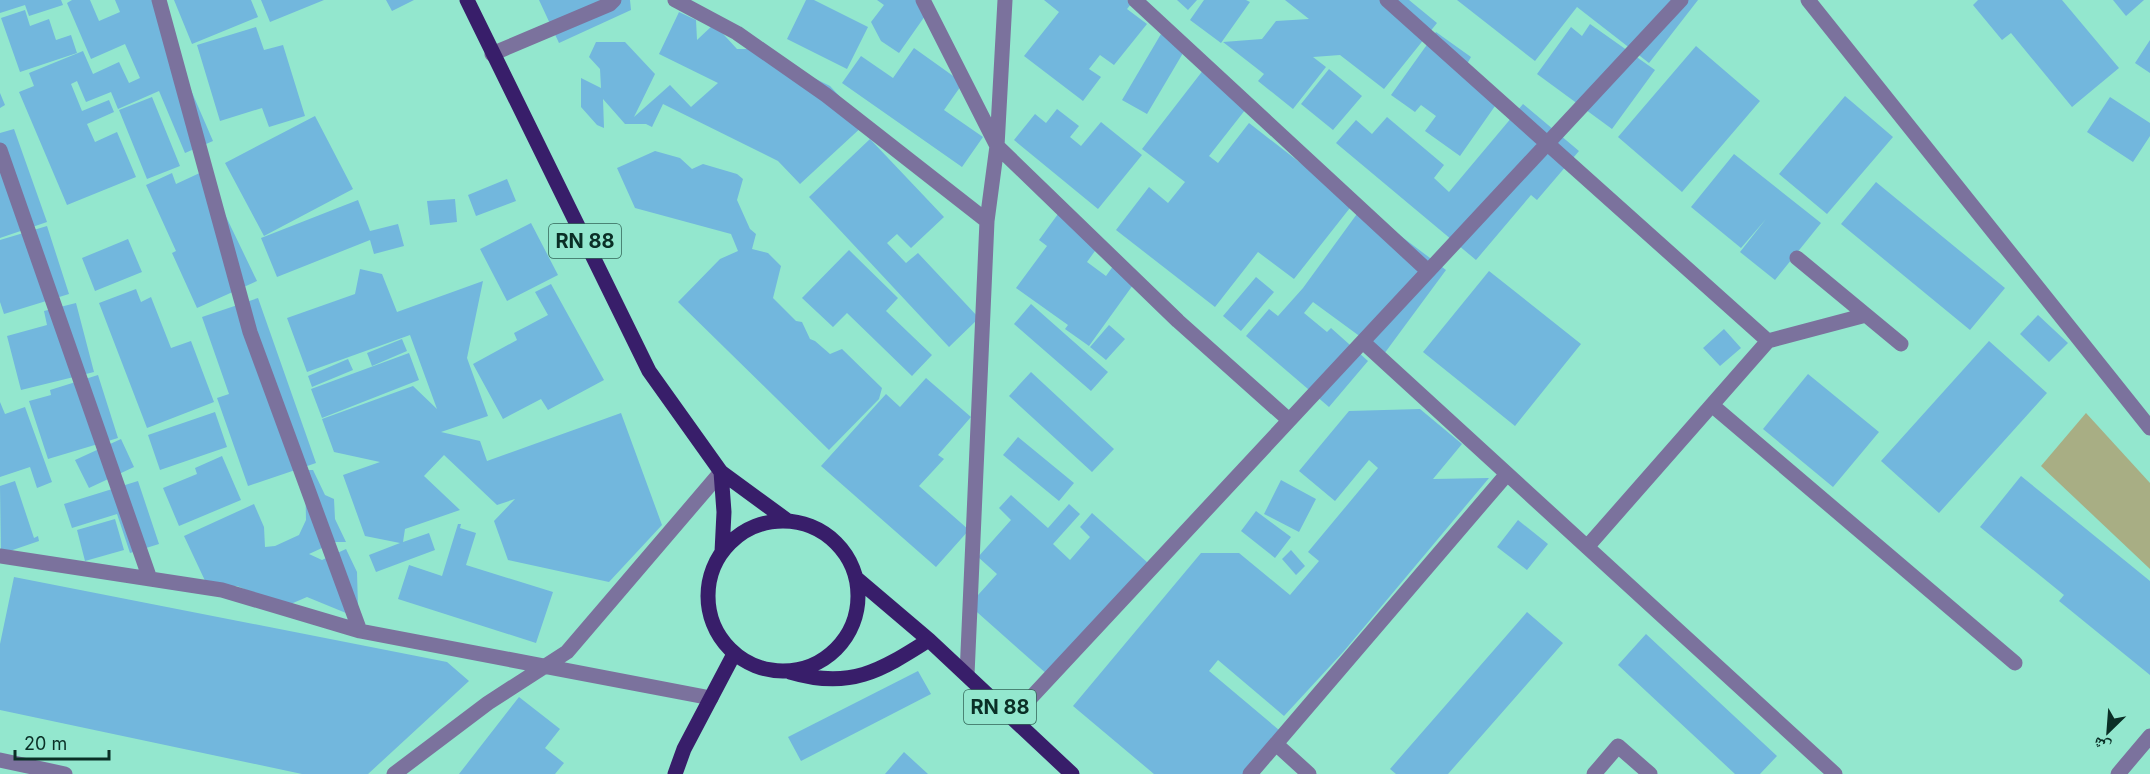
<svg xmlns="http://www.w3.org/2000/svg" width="2150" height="774" viewBox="0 0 2150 774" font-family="Inter,'Noto Naskh Arabic',sans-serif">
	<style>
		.green { fill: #a8ae84 }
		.building { fill: #72b7dd }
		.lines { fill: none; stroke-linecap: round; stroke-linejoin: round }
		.minor { stroke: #7b729d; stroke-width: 15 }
		.major { stroke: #381e6a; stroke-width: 15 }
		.labels { text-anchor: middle; stroke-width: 6; stroke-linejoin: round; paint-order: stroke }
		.shield { fill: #93e7ce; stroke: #336658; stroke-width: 1.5 }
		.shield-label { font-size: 20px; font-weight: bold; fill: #0a2f26 }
	</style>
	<rect width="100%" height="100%" fill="#93e7ce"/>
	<!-- green -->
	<path class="green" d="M2086,413l64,70v86l-109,-103z"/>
	<!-- building -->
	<path class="building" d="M0,0h61l2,5 -34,11 -4,-11 -25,8z
		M72,0h18l9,21 21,-9 -5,-12h37l61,141 -28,12 -26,-62 -41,18 -7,-17 -25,10 -9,-21 -6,3 11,27 27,-11 5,12 -27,12 8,18 22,-10 19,45 -69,28 -48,-113 15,-6 -5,-13 54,-22 10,23 26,-12 10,21 11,-5 -15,-34 -34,15 -24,-56z
		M174,0h77l7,17 -66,27z
		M261,0h63l-54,22z
		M386,0h28l-22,11z
		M539,0h91l1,10 -72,33z
		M806,0h8l54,27 -21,42 -60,-30z
		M877,0h52l3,6 -33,47 -18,-12 -10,-19 13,-17z
		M1044,0h83l4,4 -4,5 20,15 -33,41 -14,-10 -11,14 12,8 -18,24 -59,-45 35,-44z
		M1177,0h20l-9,10z
		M1204,0h42l4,2 -29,41 -31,-23z
		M1285,0h124l28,23 -53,66 -44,-34 -27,2 13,10 -33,42 -35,-28 6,-7 -41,-32 39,-3 14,-18 33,-2z
		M1457,0h241l-49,63 -72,-56 -42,54z
		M1978,0h84l57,68 -47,39 -61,-74 -9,7 -29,-35z
		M2113,0h31l-18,16z
		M25,10l5,16 19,-7 7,21 15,-5 6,18 -57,19 -19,-54z
		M679,12l17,8 1,20 17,-16 23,25h18l75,37 35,38 -65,60 -22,-23 -115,-57 -11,23 -6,-3h-21l-22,-25 1,29 -7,-3 -16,-18v-29l20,10 -1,-19 -11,-12 7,-15h29l30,32 -21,43 36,-32 21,22 27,-24 -59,-29z
		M1590,24l65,46 -43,59 -75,-55 34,-47 11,9z
		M256,27l8,23 19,-5 22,71 -36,11 -7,-19 -42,13 -23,-76z
		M1436,32l35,25 -7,12 38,27 -42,60 -35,-25 11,-15 -15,-11 -6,7 -24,-17z
		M1161,34l25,14 -39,66 -25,-14z
		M2150,40v33l-15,-10z
		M1696,46l64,55 -78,91 -64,-55z
		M914,48l49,35 -19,27 39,27 -21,30 -120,-84 19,-27 32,22z
		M1204,69l45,36 -40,51 9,7 31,-40 104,81 -59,75 -36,-27 -43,55 -99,-77 33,-43 19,16 17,-21 -43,-33z
		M1329,69l33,27 -29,34 -32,-26z
		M0,93l5,12 -5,3z
		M1845,96l48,41 -66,77 -48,-40z
		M152,97l28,69 -33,13 -28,-69z
		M2110,97l40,26v13l-17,26 -46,-30z
		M1523,104l56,47 -42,49 -6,-5 -55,65 -140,-117 20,-23 16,14 15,-17 57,48 -10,13 15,14z
		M1057,109l22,17 -9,11 11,9 20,-24 41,33 -44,54 -84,-69 21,-26 11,9z
		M315,116l38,73 -89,47 -39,-73z
		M14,129l33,93 -47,16v-105z
		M870,139l74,78 -33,31 -14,-14 -10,9 19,20 12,-10 61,65 -30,29 -140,-150z
		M655,151l25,7 12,11 11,-5 34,10 6,5 -6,21 13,29 6,5 -4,15 16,4 13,13 -8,32 23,23 6,1 8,17 5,2 15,13 12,-5 40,39 -3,11 -50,51 -151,-148 42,-43 18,-8 -7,-17 -96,-26 -18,-40z
		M1734,154l87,69 -46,57 -35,-28 26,-33 -25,29 -50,-41z
		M204,171l53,110 -60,27 -25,-55 4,-2 -30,-66 26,-12 4,11z
		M507,179l9,22 -40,15 -8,-21z
		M1876,182l129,106 -35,42 -129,-106z
		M455,199l2,23 -27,3 -3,-24z
		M358,200l12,31 28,-7 6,22 -30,8 -4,-14 -93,37 -16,-39z
		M1362,207l84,63 -62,84 -71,-52 -9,11 23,19 4,-4 37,33 -39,46 -83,-71 23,-27 9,7 25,-28z
		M1058,214l42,30 -13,18 19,14 10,-14 22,16 -49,68 -24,-17 3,-4 -52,-37 31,-42 -8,-6z
		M531,223l27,52 -51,26 -27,-52z
		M47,226l22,68 -65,20 -4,-12v-62z
		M128,239l14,33 -47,19 -13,-33z
		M849,250l49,48 -12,13 46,44 -20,21 -65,-63 -14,14 -31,-29z
		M360,269l22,5 15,38 86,-31 -16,77 21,58 -47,16 39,9 7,20 134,-48 41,112 -53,57 -101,-22 -14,-39 21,-22 -18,6 -53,-50 -20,21 36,34 -55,19 -2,13 26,-9 6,17 -59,22 -7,-17 31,-12 -35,-7 -22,-61 37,-13 -46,-10 -12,-33 91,-33 24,23 -27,-74 -103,37 -20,-54 68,-24z
		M1489,271l92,73 -66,82 -92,-74z
		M1256,277l18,15 -33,39 -18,-15z
		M551,284l53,96 -56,30 -7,-11 -38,20 -30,-55 44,-24 -3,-7 34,-18 -13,-23z
		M136,289l5,13 10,-5 20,51 20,-7 23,61 -67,26 -48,-125z
		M258,298l58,165 -68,23 -31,-88 12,-4 -27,-77z
		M76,303l18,69 -73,18 -14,-54 40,-11 -3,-14z
		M1031,304l77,68 -17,19 -77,-67z
		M2038,315l30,28 -19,19 -29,-28z
		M1109,325l16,14 -19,21 -16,-13z
		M1724,329l17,19 -21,18 -17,-18z
		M402,339l5,12 -35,15 -5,-13z
		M1989,341l58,52 -108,120 -58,-52z
		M409,353l10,27 -97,38 -11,-29z
		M348,359l5,11 -41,17 -4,-11z
		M1031,372l83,77 -22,23 -83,-76z
		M1808,374l71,58 -46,55 -70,-58z
		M98,375l20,63 -70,21 -19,-58 22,-6 -1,-5z
		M926,378l45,39 -33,38 6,4 -25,27 50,44 -33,37 -115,-101 65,-72 14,13z
		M0,402l5,12 20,-7 27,75 -15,6 -7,-21 -30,10z
		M1420,409l42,35 -29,35 56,-1 -145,173 -60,65 -66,-56 -9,11 70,59 -36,44h-89l-81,-68 128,-153h38l51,42 29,-34 -11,-9 70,-84 -9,-8 -34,41 -36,-30 50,-60z
		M215,412l12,35 -67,23 -12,-35z
		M1018,437l56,46 -15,18 -56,-46z
		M121,439l13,28 -45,21 -14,-28z
		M222,456l19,44 -62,26 -16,-38 34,-14 -2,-6z
		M305,470h8l12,25 9,4 1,20 11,23h-11l-26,12 13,6 24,-11 11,23 1,36 -12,5 -39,-16 -21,9 -49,-20 -29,1 -24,-51 70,-32 10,23 1,20 10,-1 24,-11 7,-15z
		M2021,476l129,105v94l-91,-74 5,-6 -84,-68z
		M1281,480l35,19 -17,33 -35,-18z
		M15,481l19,57 4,-2 1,5 -38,13 -1,-68z
		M138,481l21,63 -29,9 -13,-39 -45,14 -8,-24z
		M1011,495l37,33 21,-24 11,10 -27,30 17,16 20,-23 -10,-10 12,-14 56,50 -100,112 -79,-70 28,-31 -19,-17 33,-37 -12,-12z
		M1256,511l35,26 -16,21 -34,-27z
		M115,519l9,31 -39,11 -8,-31z
		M1518,520l30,24 -21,26 -30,-23z
		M458,524h3l-1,4 16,5 -10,32 87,27 -17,51 -138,-44 11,-34 33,11z
		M1291,550l14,16 -9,9 -14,-16z
		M14,577l433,85 22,19 -101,93h-66l-302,-64v-66z
		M1527,612l36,31 -115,131h-52l-6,-5z
		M1646,634l131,122 -17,18h-25l-117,-109z
		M918,671l13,23 -130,67 -13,-24z
		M519,697l41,32 -15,19 19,15 -9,11h-96z
		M904,752l24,22h-43z"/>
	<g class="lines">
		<!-- minor -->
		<path class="minor" d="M159,0l91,332 110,299
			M675,0l62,33 89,62 161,126
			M923,0l74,146 181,175 111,99
			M1135,0l293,271
			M1387,0l381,341
			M1808,0l342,428
			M492,54l118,-50 4,-4
			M0,150l150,429
			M1797,258l104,86
			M1363,342l472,432
			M1713,406l302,257
			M1587,547l181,-206 98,-26
			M0,556l222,34 138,41 351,67
			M967,675l20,-454 10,-75 8,-146
			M1012,718l669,-718
			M1276,744l33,30
			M0,760l65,14
			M394,774l94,-71 79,-51 154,-180
			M1250,774l257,-300
			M1594,774l24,-28 32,28
			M2118,774l32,-38"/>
		<!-- major -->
		<path class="major" d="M467,0l182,371 72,101 67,49
			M721,472l3,40 -2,40
			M708 596a75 75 0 1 1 150 0a75 75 0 1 1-150 0Z
			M856,578l73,62 143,134
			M790,672c60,18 90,-1 139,-32
			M675,774l9,-25 50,-95"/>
	</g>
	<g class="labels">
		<!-- shield labels -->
		<g class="shield">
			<rect x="549" y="224" width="72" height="34" rx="4.5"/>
			<rect x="964" y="690" width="72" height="34" rx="4.5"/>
		</g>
		<g class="shield-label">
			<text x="585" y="248">RN 88</text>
			<text x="1000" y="714">RN 88</text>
		</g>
	</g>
	<!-- north arrow -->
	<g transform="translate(2108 732) rotate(205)" stroke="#93e7ce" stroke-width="4.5" paint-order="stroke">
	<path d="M0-4.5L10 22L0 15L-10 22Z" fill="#0a2f26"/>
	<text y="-9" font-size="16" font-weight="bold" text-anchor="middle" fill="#0a2f26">ش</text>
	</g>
	<!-- scale -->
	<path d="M15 750v9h94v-9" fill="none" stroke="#0a2f26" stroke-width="3"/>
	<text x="24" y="750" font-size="18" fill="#0a2f26" stroke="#93e7ce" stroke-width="4.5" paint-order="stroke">20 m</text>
</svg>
